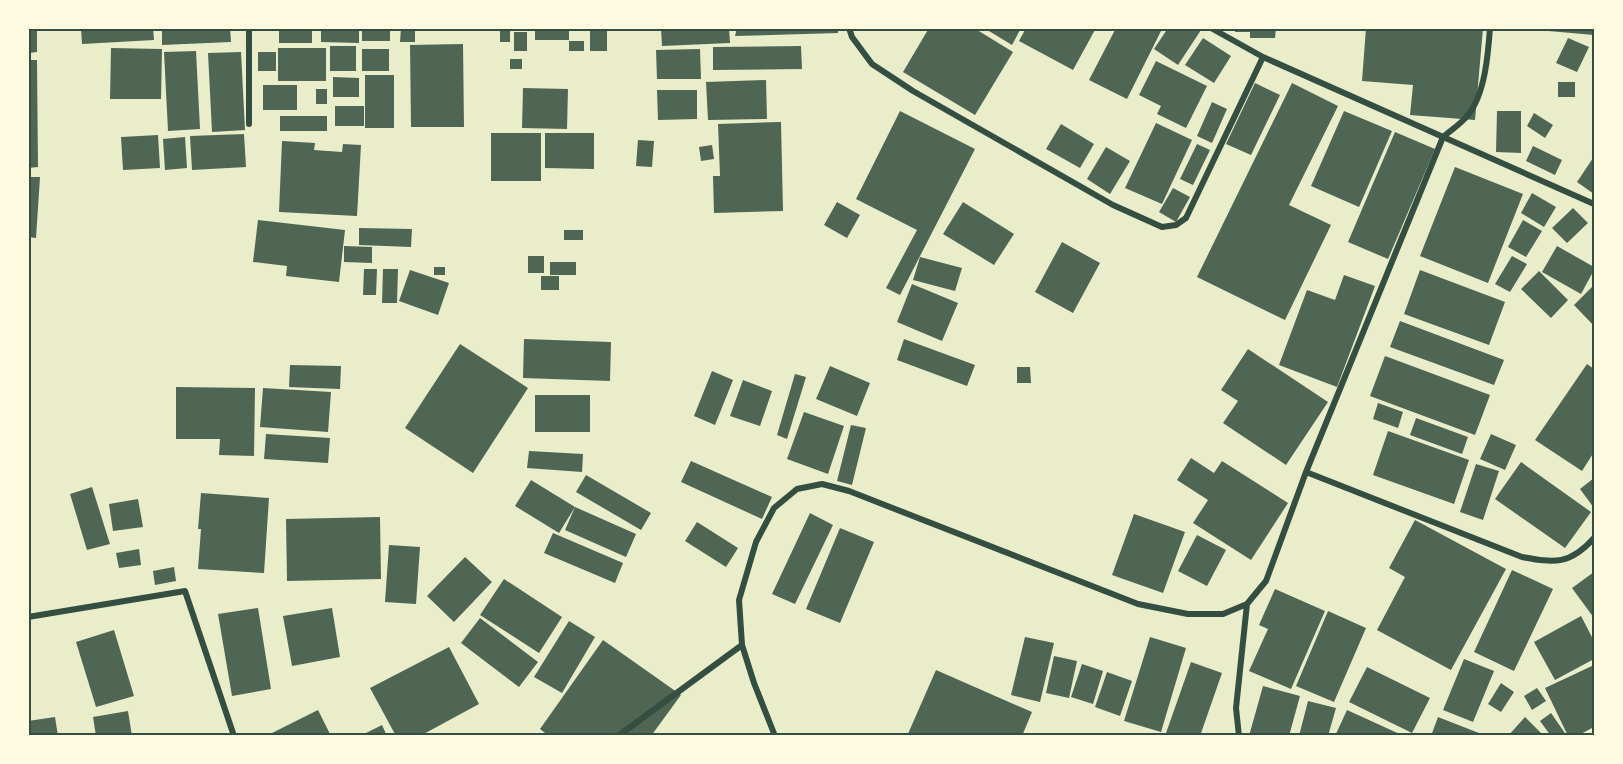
<svg xmlns="http://www.w3.org/2000/svg" width="1623" height="764" viewBox="0 0 1623 764" font-family="Manrope,sans-serif">
	<style>
		.building { fill: #4f6655 }
		.lines { fill: none; stroke-linecap: round; stroke-linejoin: round }
		.minor { stroke: #344e41; stroke-width: 6 }
		.neatline { fill: none; stroke: #344e41; stroke-width: 2 }
	</style>
	<rect width="100%" height="100%" fill="#e9edc9"/>
	<!-- building -->
	<path class="building" d="M28,28h9v24l-9,1z
		M81,28h72l1,12 -72,4z
		M162,28h68l1,14 -69,3z
		M279,28h33v15h-33z
		M321,28h38v15l-38,-1z
		M401,28h14v14h-15z
		M500,28h10v14h-10z
		M535,28h34v12h-34z
		M590,28h17v23h-17z
		M661,28h68l1,15 -68,3z
		M737,28h101v5l-103,3z
		M929,28h45l39,24 -38,63 -72,-43z
		M984,28h37l-9,17z
		M1026,28h70l-23,42 -54,-29z
		M1116,28h40l5,3 -34,68 -38,-19z
		M1168,28h30l3,2 -23,35 -24,-16z
		M1235,28h41l-1,10h-25v-6h-15z
		M1366,28h117l-8,92 -65,-5 3,-30 -51,-4z
		M1537,28h57v7l-57,-5z
		M362,31h28v10h-28z
		M514,32h13v19h-13z
		M1203,38l28,18 -17,27 -29,-18z
		M1568,38l21,9 -12,25 -21,-9z
		M569,41h15v10h-15z
		M463,44l1,83h-53l-1,-82z
		M330,46h26v25h-26z
		M801,46l1,23 -89,1v-23z
		M111,48l51,1 -1,50h-51z
		M278,48h48v33h-48z
		M362,49h27v22h-27z
		M700,49l1,30h-44l-1,-29z
		M196,51l4,78 -32,2 -4,-79z
		M241,52l4,78 -33,2 -4,-79z
		M258,52h18v19h-18z
		M510,59h12v10h-12z
		M28,60h9l1,107 -10,1z
		M1156,61l51,25 -21,42 -29,-14 4,-8 -22,-11z
		M365,75h29v53h-29z
		M333,77l26,1v19h-26z
		M766,80l1,39 -59,1 -2,-38z
		M1558,82h17v15h-17z
		M1255,83l25,12 -29,60 -25,-11z
		M1292,83l46,23 -49,99 42,20 -46,95 -88,-43z
		M263,85h34v25h-34z
		M523,88l45,1 -1,40 -45,-1z
		M316,89h11v15h-11z
		M657,90h40v29l-39,1z
		M1212,102l15,7 -15,34 -15,-7z
		M335,106h29v20h-29z
		M900,111l75,38 -75,146 -14,-7 31,-58 -61,-31z
		M1344,111l48,20 -33,76 -48,-21z
		M1497,111h24v42l-25,-1z
		M1534,113l19,12 -8,13 -18,-12z
		M280,116h47v15h-47z
		M781,122l2,89 -69,2 -1,-37h7l-2,-52z
		M1156,123l36,17 -30,64 -37,-16z
		M1061,124l33,20 -14,24 -34,-19z
		M1395,132l40,17 -47,110 -40,-17z
		M491,133h50v48h-50z
		M545,133h49v36l-49,-1z
		M244,134l2,33 -54,3 -2,-34z
		M158,135l2,33 -37,2 -2,-33z
		M185,137l2,31 -22,2 -2,-31z
		M638,140l16,1 -2,26 -16,-1z
		M282,141l33,2 -1,7 28,2 1,-8 18,1 -4,71 -78,-4z
		M1197,144l13,6 -17,35 -13,-6z
		M712,145l2,14 -13,2 -2,-14z
		M1533,146l29,14 -7,15 -29,-14z
		M1106,147l24,14 -20,33 -23,-15z
		M1593,158l1,1v35l-17,-12z
		M1455,167l68,27 -35,89 -68,-27z
		M28,177h12l-4,61 -8,-1z
		M1173,188l17,9 -14,25 -17,-10z
		M1532,193l24,14 -12,20 -23,-14z
		M837,202l23,13 -13,23 -23,-13z
		M963,202l51,32 -20,31 -51,-31z
		M1573,208l15,15 -21,20 -15,-15z
		M258,220l87,10 -6,52 -53,-6 1,-10 -34,-4z
		M1523,220l19,11 -16,26 -18,-10z
		M359,228l53,1 -1,18 -52,-2z
		M564,230h19v10h-19z
		M1062,242l38,21 -27,50 -38,-21z
		M344,246l28,1v16l-28,-1z
		M1557,246l37,21v3l-13,24 -39,-22z
		M528,256h16v17h-16z
		M1512,256l15,8 -17,28 -15,-8z
		M920,257l42,11 -7,23 -42,-11z
		M550,262h26v13h-26z
		M434,267h11v8h-11z
		M364,269h13l-1,26h-13z
		M383,269h15l-1,34h-15z
		M410,270l39,13 -11,32 -39,-14z
		M1420,270l85,32 -16,43 -85,-31z
		M1539,271l29,29 -17,18 -30,-29z
		M1344,275l31,11 -38,101 -58,-22 28,-75 28,10z
		M541,276h18v14h-18z
		M912,284l46,19 -16,38 -45,-19z
		M1594,285v41l-20,-21z
		M1400,321l104,39 -10,25 -104,-38z
		M524,339l87,3 -1,39 -87,-3z
		M904,339l71,26 -8,21 -70,-26z
		M460,344l68,44 -55,85 -68,-45z
		M1248,349l80,53 -42,63 -63,-42 15,-22 -17,-11z
		M1385,356l105,39 -15,40 -105,-39z
		M1587,364l7,5v83l-12,19 -47,-31z
		M290,365l51,1 -1,23 -51,-2z
		M830,366l40,17 -13,33 -41,-17z
		M1017,367h13l1,16h-14z
		M712,371l21,9 -18,45 -21,-9z
		M795,374l11,3 -19,62 -10,-4z
		M743,380l29,11 -12,35 -30,-10z
		M176,387l79,1 -1,68 -35,-1 1,-16h-44z
		M263,388l68,4 -3,40 -68,-5z
		M535,395h55v37h-55z
		M1378,403l25,9 -5,16 -25,-9z
		M804,412l40,14 -16,48 -41,-15z
		M1416,418l52,19 -6,17 -52,-19z
		M851,425l15,3 -14,57 -15,-4z
		M1388,431l81,29 -15,44 -81,-29z
		M266,434l64,4 -2,25 -64,-4z
		M1491,434l25,11 -11,25 -25,-11z
		M529,451l54,3 -1,18 -55,-4z
		M1191,458l23,15 8,-12 66,42 -37,57 -58,-37 15,-23 -31,-20z
		M691,461l81,36 -10,22 -81,-37z
		M1521,462l70,50 -26,36 -70,-49z
		M1476,464l23,7 -16,49 -23,-8z
		M586,475l65,38 -10,17 -65,-38z
		M1594,478v30l-14,-19z
		M531,480l44,27 -16,26 -44,-27z
		M92,487l18,57 -23,6 -17,-56z
		M201,493l68,5 -5,75 -66,-4 3,-40h-3z
		M138,499l5,28 -30,4 -4,-27z
		M575,507l61,27 -10,23 -61,-27z
		M810,513l23,12 -38,79 -23,-10z
		M1134,514l51,18 -22,61 -51,-18z
		M380,517l1,62 -94,2 -1,-62z
		M1415,520l91,49 -55,101 -74,-40 28,-53 -16,-9z
		M697,522l41,26 -12,19 -41,-26z
		M840,528l34,14 -34,81 -34,-14z
		M553,533l70,30 -8,20 -71,-30z
		M1197,535l29,15 -19,36 -29,-15z
		M389,545l31,2 -4,57 -31,-2z
		M139,549l2,16 -22,3 -3,-15z
		M465,557l27,25 -38,40 -27,-26z
		M174,567l2,14 -21,4 -2,-14z
		M1512,570l41,19 -39,82 -40,-19z
		M1594,572v46l-22,-30z
		M504,579l58,38 -23,36 -59,-38z
		M1275,589l50,22 -34,78 -42,-18 19,-42 -9,-4z
		M258,608l13,81 -39,7 -14,-82z
		M332,608l8,49 -48,9 -9,-50z
		M1328,611l38,17 -32,74 -38,-16z
		M1581,616l13,25v18l-39,21 -21,-38z
		M480,618l58,44 -19,25 -58,-44z
		M569,621l26,16 -33,56 -28,-16z
		M114,630l20,66 -38,11 -20,-65z
		M1025,637l29,6 -14,59 -29,-7z
		M1150,637l36,11 -25,84 -37,-11z
		M603,640l78,55 -30,41h-102l-9,-7z
		M449,647l30,57 -59,32h-24l-26,-48z
		M1054,656l23,5 -8,37 -23,-5z
		M1464,659l30,12 -21,51 -30,-12z
		M1191,662l31,11 -22,63h-35z
		M1082,664l21,7 -10,33 -22,-7z
		M1594,665v62l-17,9h-9l-23,-48z
		M1367,667l63,31 -18,35 -63,-31z
		M936,670l96,42 -10,24h-115z
		M1107,672l25,9 -12,35 -25,-9z
		M1501,683l13,9 -13,20 -13,-8z
		M1263,686l37,10 -11,40h-40z
		M1537,688l9,13 -14,9 -8,-14z
		M1308,701l28,7 -8,28h-29z
		M318,710l13,26h-65z
		M1347,710l57,26h-69z
		M128,711l4,25h-36l-3,-19z
		M1551,713l16,23h-16l-11,-15z
		M55,717l3,19h-30v-15z
		M1438,717l46,18v1h-53z
		M1525,717l19,19h-36z
		M382,725l5,11h-27z"/>
	<g class="lines">
		<!-- minor -->
		<path class="minor" d="M849,28l3,9 20,27 41,27 200,114 49,22 14,-2 10,-7 77,-161
			M1211,28l52,29 331,147
			M249,124v-96
			M1306,472l216,85c33,6 48,8 72,-19
			M28,617l157,-26 49,145
			M618,736l124,-91
			M775,736l-21,-53 -12,-38 -3,-45 17,-58 18,-34 23,-19 25,-5 27,7 289,113 50,10h35l24,-10 19,-23 40,-109 137,-335c8,-7 18,-13 25,-22 17,-21 20,-60 22,-87
			M1239,736l-3,-28 11,-104"/>
	</g>
	<!-- border -->
	<rect width="1623" height="764" fill="none" stroke="#fefae0" stroke-width="60"/>
	<rect x="30" y="30" width="1563" height="704" class="neatline"/>
</svg>
